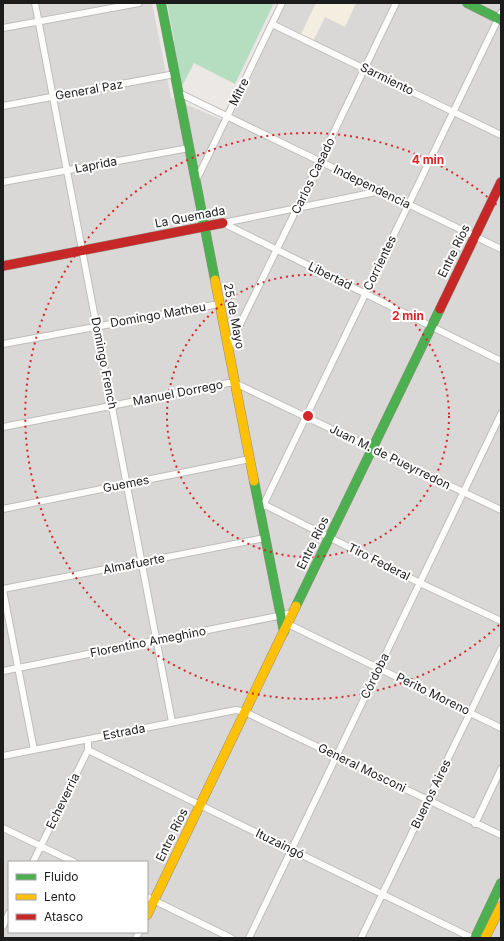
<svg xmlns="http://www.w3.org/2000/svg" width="504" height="941" viewBox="0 0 504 941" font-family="Inter,sans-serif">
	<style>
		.residential { fill: #dad8d7; fill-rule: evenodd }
		.education { fill: #f4eee1 }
		.pitch { fill: #b5ddc0 }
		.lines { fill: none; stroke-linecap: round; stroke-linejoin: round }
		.street-casing { stroke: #bebdbb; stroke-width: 8 }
		.fast-casing { stroke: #928e7f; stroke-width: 10 }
		.slow-casing { stroke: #928e7f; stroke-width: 10 }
		.jam-casing { stroke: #928e7f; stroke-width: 10 }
		.street { stroke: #fcfcfb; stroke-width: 6 }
		.fast { stroke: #4caf50; stroke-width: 9 }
		.slow { stroke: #ffc107; stroke-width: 9 }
		.jam { stroke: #c62828; stroke-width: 9 }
		.ring { fill: none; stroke: #d62828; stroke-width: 2; stroke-dasharray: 2 4 }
		.labels { text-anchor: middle; stroke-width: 4; stroke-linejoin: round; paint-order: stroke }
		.street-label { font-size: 12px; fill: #1c1c1c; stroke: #fff }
		.centre { fill: #d62828; stroke: #fff; stroke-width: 2 }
		.ring-label { font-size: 12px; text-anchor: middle; font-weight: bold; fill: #d62828; stroke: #fff; stroke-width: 4; stroke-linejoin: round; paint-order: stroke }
	</style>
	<rect width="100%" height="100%" fill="#ebe8e5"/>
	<!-- residential -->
	<path class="residential" d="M3,3h149l19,95 58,25 57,-120h215v935h-498zM9,862h138v70h-138z"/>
	<!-- education -->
	<path class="education" d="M316,3h40l-11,24 -20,-10 -12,24 -12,-7z"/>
	<!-- pitch -->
	<path class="pitch" d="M167,3h107l-39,81 -41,-21 -12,23 -7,-38 -4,-2 3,-6z"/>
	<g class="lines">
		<!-- street casing -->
		<g class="street-casing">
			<path id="street" d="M35,3l137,719
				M272,24l229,111
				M3,28l136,-25
				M179,93l322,156
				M3,106l172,-32
				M196,181l86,-178
				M3,182l186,-34
				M223,223l278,138
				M223,223l158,-32
				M3,344l216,-40
				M228,349l92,-188 76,-158
				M3,427l225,-44h7l266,127
				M261,503l159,80 81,38
				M3,509l247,-50
				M260,512l241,-499
				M3,589l262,-51
				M3,590l31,160
				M286,621l2,3 213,104
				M3,671l290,-58
				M88,750l112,55 272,133
				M3,756l233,-46 9,2 256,123
				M475,824l26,-55
				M3,828l71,34
				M33,862l55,-112v-11
				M147,897l84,41
				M3,926l6,-13
				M136,938l3,-6
				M249,938l252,-524
				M361,938l140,-289"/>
		</g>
		<!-- fast casing -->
		<g class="fast-casing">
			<path id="fast" d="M161,3l54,277
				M467,3l34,17
				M254,481l30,151
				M296,606l144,-297
				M475,938l26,-55"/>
		</g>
		<!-- slow casing -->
		<g class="slow-casing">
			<path id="slow" d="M215,280l39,201
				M147,915l149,-309
				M485,938l16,-32"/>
		</g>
		<!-- jam casing -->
		<g class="jam-casing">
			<path id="jam" d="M3,266l220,-43
				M440,309l61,-127"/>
		</g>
		<!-- street -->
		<use href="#street" class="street"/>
		<!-- fast -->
		<use href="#fast" class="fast"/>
		<!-- slow -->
		<use href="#slow" class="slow"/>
		<!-- jam -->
		<use href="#jam" class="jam"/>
	</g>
	<!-- distance rings -->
	<g class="ring">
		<circle cx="308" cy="416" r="141"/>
		<path d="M499 625A283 283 0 1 1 499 207"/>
	</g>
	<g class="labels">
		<!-- street labels -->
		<g class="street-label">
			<text transform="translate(387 79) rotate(26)" y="4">Sarmiento</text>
			<text transform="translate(89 90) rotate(-10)" y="4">General Paz</text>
			<text transform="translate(239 92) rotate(-64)" y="4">Mitre</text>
			<text transform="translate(96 165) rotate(-11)" y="4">Laprida</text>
			<text transform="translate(313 176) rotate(-64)" y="4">Carlos Casado</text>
			<text transform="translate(372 187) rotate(26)" y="4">Independencia</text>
			<text transform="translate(190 217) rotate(-11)" y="4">La Quemada</text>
			<text transform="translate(454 251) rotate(-64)" y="4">Entre Ríos</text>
			<text transform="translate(380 263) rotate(-64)" y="4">Corrientes</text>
			<text transform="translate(330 276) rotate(26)" y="4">Libertad</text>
			<text transform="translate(158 315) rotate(-10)" y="4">Domingo Matheu</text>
			<text transform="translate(234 316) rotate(79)" y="4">25 de Mayo</text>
			<text transform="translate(104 363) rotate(79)" y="4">Domingo French</text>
			<text transform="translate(178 393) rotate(-11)" y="4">Manuel Dorrego</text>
			<text transform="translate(390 457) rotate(26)" y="4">Juan M. de Pueyrredon</text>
			<text transform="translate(126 484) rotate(-11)" y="4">Guemes</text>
			<text transform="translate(313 543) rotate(-64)" y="4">Entre Ríos</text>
			<text transform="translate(379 562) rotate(27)" y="4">Tiro Federal</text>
			<text transform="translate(134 564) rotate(-11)" y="4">Almafuerte</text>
			<text transform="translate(148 642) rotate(-11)" y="4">Florentino Ameghino</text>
			<text transform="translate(375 676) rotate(-64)" y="4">Córdoba</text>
			<text transform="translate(433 694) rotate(26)" y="4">Perito Moreno</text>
			<text transform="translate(124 732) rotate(-11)" y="4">Estrada</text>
			<text transform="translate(362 768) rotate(26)" y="4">General Mosconi</text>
			<text transform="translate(431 794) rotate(-64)" y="4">Buenos Aires</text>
			<text transform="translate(63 801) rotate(-64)" y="4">Echeverria</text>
			<text transform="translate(172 835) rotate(-64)" y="4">Entre Ríos</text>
			<text transform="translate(280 844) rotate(26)" y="4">Ituzaingó</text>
		</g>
	</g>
	<circle cx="308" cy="416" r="6" class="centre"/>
	<g class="ring-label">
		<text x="428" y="164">4 min</text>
		<text x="408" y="320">2 min</text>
	</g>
	<!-- border -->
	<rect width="504" height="941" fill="none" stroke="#1c1c1c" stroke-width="8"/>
	<!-- legend -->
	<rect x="8" y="861" width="140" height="72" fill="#ffffff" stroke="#a4a4a4"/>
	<rect x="16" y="874" width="20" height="6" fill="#4caf50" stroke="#a4a4a4"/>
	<text x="44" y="881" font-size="12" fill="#1c1c1c">Fluido</text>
	<rect x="16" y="894" width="20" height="6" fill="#ffc107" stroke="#a4a4a4"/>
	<text x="44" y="901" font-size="12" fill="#1c1c1c">Lento</text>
	<rect x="16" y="914" width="20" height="6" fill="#c62828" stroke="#a4a4a4"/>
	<text x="44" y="921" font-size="12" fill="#1c1c1c">Atasco</text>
</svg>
